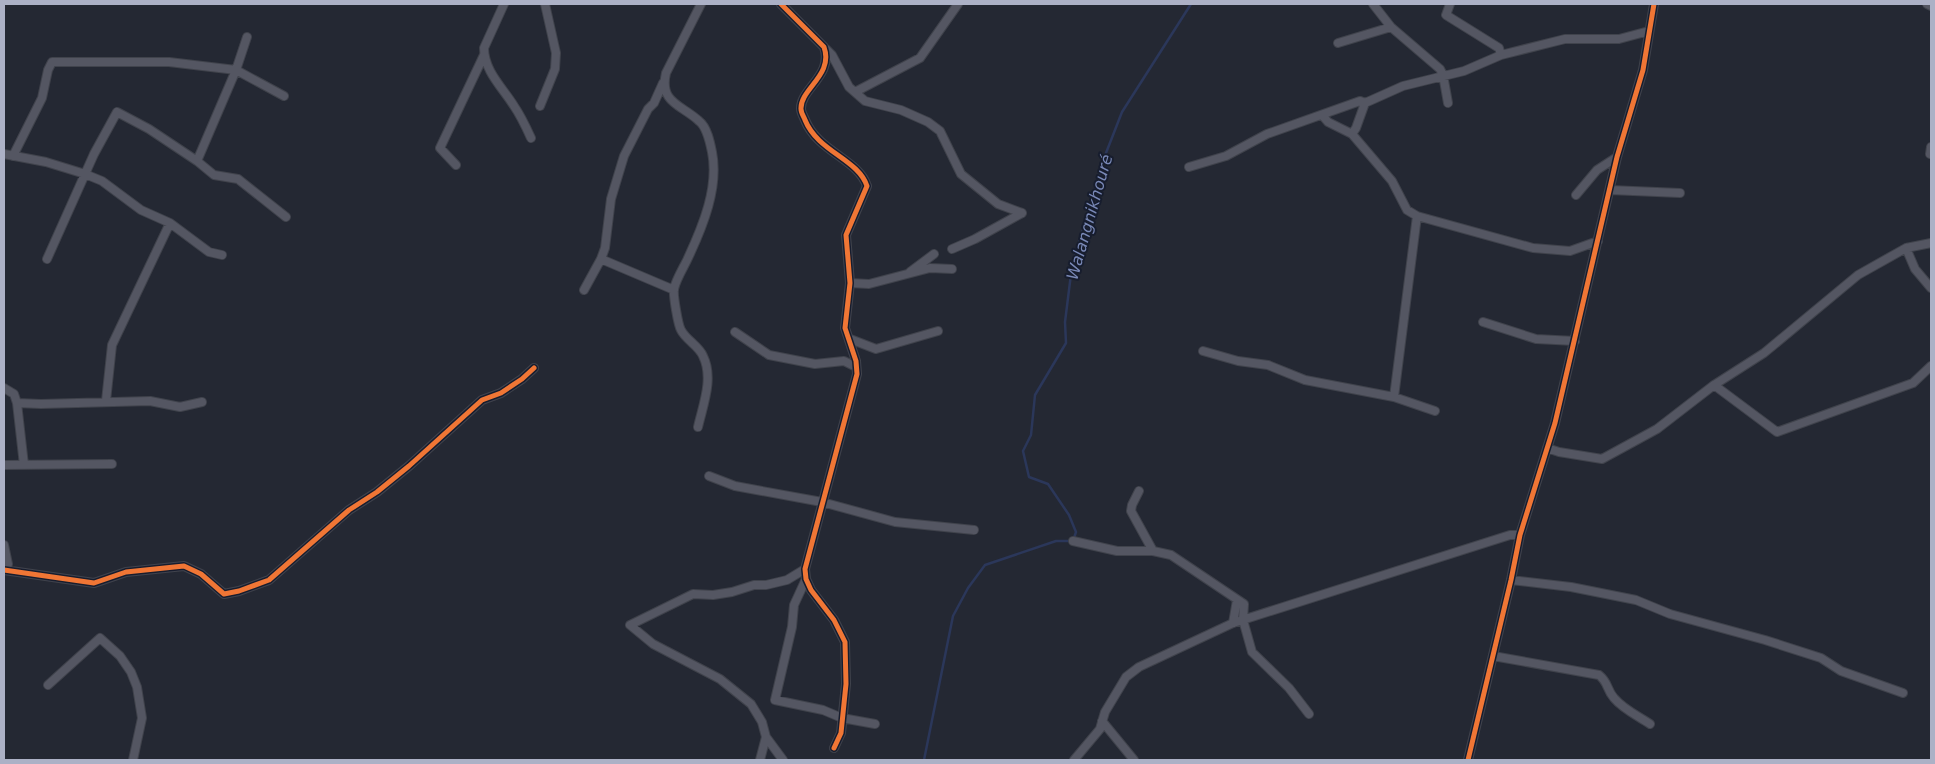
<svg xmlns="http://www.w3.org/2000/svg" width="1935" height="764" viewBox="0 0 1935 764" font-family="'DejaVu Sans',sans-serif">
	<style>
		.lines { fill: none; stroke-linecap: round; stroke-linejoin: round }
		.stream { stroke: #2b375a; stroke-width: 2.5 }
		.street-casing { stroke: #40434c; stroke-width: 10 }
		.street { stroke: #545662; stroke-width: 8 }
		.cycleway-casing { stroke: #171d2e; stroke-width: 8 }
		.cycleway { stroke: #f07635; stroke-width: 5 }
		.labels { text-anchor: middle; stroke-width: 4; stroke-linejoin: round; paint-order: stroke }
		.water-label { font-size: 16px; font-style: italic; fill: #7988b6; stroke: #171d2e }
	</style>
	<rect width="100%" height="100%" fill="#242833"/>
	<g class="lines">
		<!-- stream -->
		<path class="stream" d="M924,760l29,-144 15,-28 17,-23 71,-24h17l3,-9 -7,-17 -21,-31 -19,-7 -6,-26 8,-16 4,-40 31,-52 -1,-21 7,-56 34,-113 16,-41 69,-108"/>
		<!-- street casing -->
		<g class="street-casing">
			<path id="street" d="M504,4l-20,44c0,23 19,40 30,58 7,10 12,21 17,32
				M781,4l43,43c10,28 -24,42 -23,62 0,4 3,8 4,11 13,32 53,39 62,66l-21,49 4,48 -5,45 11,33 1,13 -52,195 1,10 5,11 23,30 11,22 1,42 -5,49 -7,15
				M1373,4l18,23 49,42 3,6 5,28
				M1450,4l-4,11 53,33 2,7
				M1927,4l4,2
				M1338,43l53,-16
				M826,49l6,6 17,32 16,14 36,9 27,12 12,9 21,43 37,30 24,9
				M855,92l65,-34 38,-54
				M540,106l15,-37 1,-16 -11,-49
				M1322,115l6,7 24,12 40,47 15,29 10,6 -23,181
				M1352,134l4,-6 9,-25
				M4,154l42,8 39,12 17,7 39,29 29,13 39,29 13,3
				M1930,154l1,-7
				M13,156l29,-58 6,-28 4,-8h117l67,8 48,26
				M197,161l17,14 24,4 48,38
				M456,165l-16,-17 44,-93
				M1189,167l37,-11 41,-22 93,-33 5,2 38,-17 61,-15 37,-16 64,-16h54l30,-8
				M1610,190l70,3
				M1576,195l21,-25 20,-13
				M1417,216l116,32 37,3 28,-10
				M1906,248l9,21 16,19
				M952,249l23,-10 47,-26
				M47,259l47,-105 23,-42 32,17 48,32 39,-91 11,-33
				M601,259l73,31
				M910,272l24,-18
				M850,283l19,1 61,-16 22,1
				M584,290l17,-31 4,-11 6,-49 13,-43 24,-47 6,-6 9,-20
				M1483,322l53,17 39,2
				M735,332l34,23 46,9 29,-3 12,6
				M850,339l26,10 62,-18
				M1203,351l35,10 30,4 37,15 89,17 41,14
				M1714,385l63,47 136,-49 18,-17
				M4,388l10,6 3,9 24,1 109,-3 30,6 22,-5
				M106,401l6,-56 58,-122
				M17,403l7,62
				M698,427c5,-22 16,-49 5,-71 -4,-10 -17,-16 -22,-26 -3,-5 -8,-35 -7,-41 2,-10 10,-22 14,-31 15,-32 31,-71 24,-106 -2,-10 -5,-25 -13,-31 -17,-16 -40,-18 -33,-48l35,-69
				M1547,448l12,4 43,7 55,-30 57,-44 50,-32 94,-78 48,-27 25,-5
				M4,465l108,-1
				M709,476l26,10 87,16 73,20 79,8
				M1139,491l-7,14 -1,6 22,40
				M1073,541l44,10h36l18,4 73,49 -1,16 9,32 37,36 20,26
				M4,545l4,19 -2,6
				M4,570l90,13 32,-11 58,-6 17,8 23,20 15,-3 30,-11 80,-70 28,-18 32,-26 73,-66 19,-7 21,-14 12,-11
				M806,579l-12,26 -2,22 -17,73 48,10 19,8 33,6
				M1511,580l60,7 65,13 34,14 95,26 56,18 20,13 62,22
				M1233,623l4,-23
				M1493,656l106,19c10,8 7,14 15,23 9,11 24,18 36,26
				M48,685l52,-47 20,18 11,16 6,15 5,31 -9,42
				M1102,721l32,39
				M766,737l17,23
				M760,760l6,-23 -4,-15 -11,-18 -31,-25 -67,-35 -23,-19 63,-31 20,1 19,-3 22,-7h12l21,-5 18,-11
				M1074,760l26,-31 5,-17 21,-35 13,-10 94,-44 277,-88h10
				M1468,760l43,-180 9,-45 35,-112 62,-266 26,-87 11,-66"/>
		</g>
		<!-- street -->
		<use href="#street" class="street"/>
		<!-- cycleway casing -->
		<g class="cycleway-casing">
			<path id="cycleway" d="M781,4l43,43c10,28 -24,42 -23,62 0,4 3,8 4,11 13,32 53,39 62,66l-21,49 4,48 -5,45 11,33 1,13 -52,195 1,10 5,11 23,30 11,22 1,42 -5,49 -7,15
				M4,570l90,13 32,-11 58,-6 17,8 23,20 15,-3 30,-11 80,-70 28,-18 32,-26 73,-66 19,-7 21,-14 12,-11
				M1468,760l43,-180 9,-45 35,-112 62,-266 26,-87 11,-66"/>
		</g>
		<!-- cycleway -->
		<use href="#cycleway" class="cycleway"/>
	</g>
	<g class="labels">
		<!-- water labels -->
		<g class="water-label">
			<text transform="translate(1089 217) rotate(-74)" y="6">Walangnikhouré</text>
		</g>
	</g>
	<!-- border -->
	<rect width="1935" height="764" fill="none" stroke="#acb1c6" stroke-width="10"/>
</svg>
